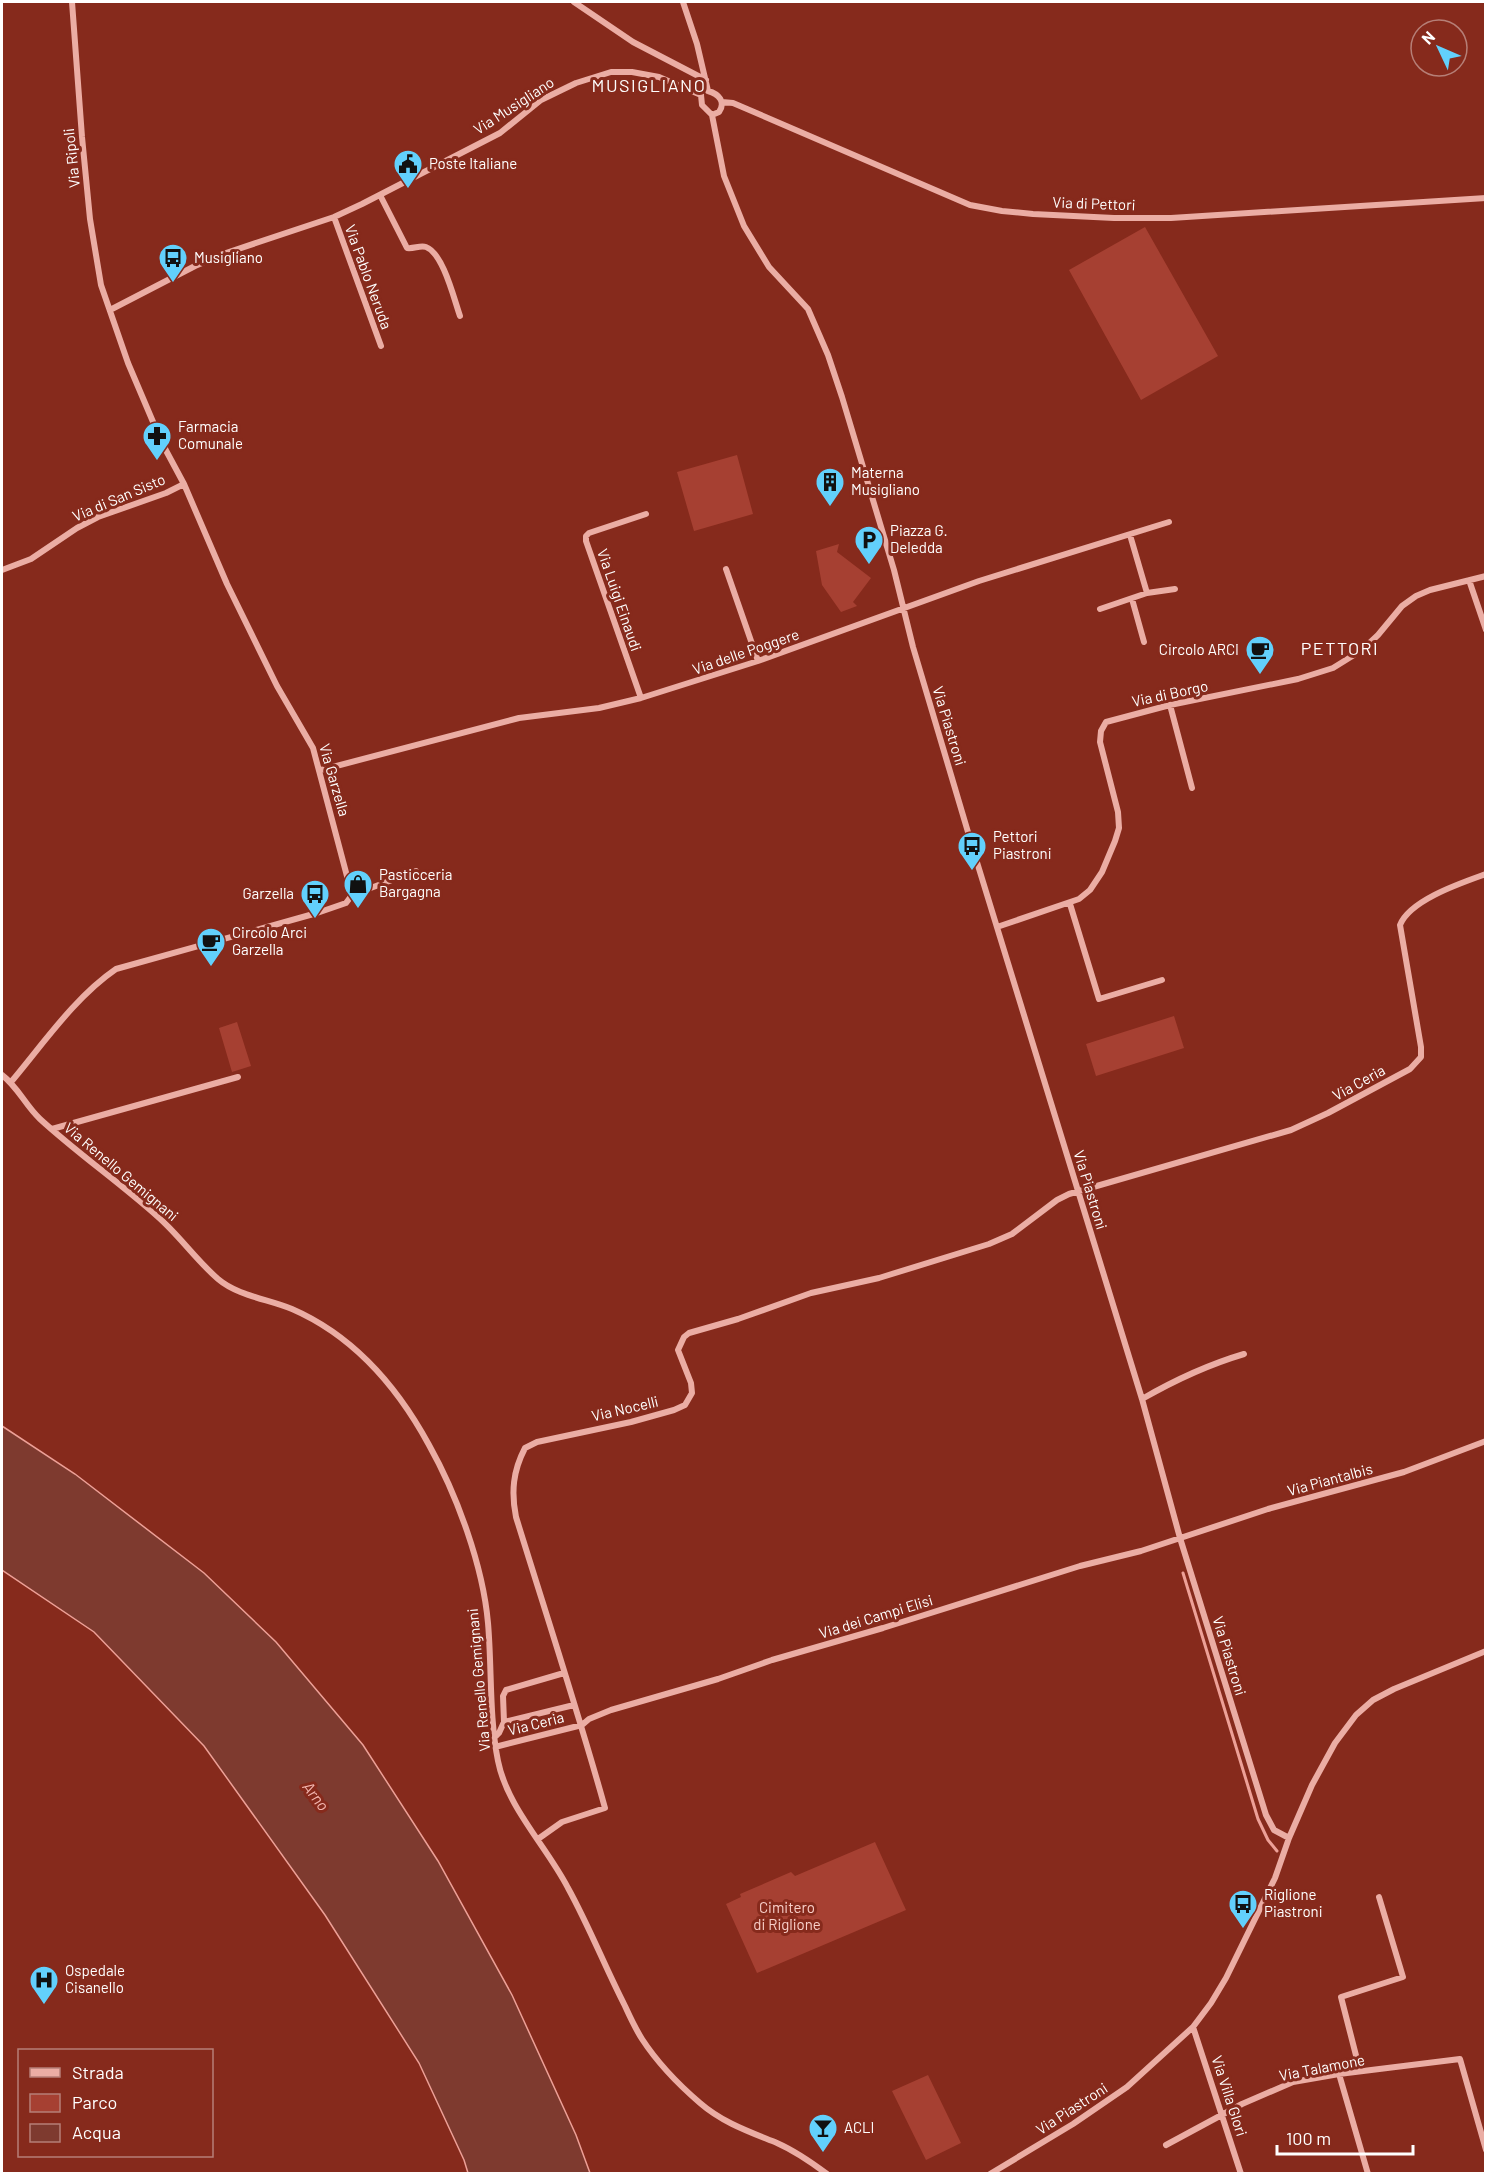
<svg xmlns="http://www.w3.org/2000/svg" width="1487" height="2175" viewBox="0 0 1487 2175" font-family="Barlow,sans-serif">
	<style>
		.green { fill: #a64032 }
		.water { fill: #7e3a2f; stroke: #eda097; stroke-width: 1.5 }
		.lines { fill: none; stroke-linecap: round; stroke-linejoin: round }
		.stream { stroke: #eda097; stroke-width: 3 }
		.street { stroke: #ebada4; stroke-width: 6 }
		.labels { text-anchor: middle; stroke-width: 6; stroke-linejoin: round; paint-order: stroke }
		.street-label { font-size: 15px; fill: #fff; stroke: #862a1c }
		.poi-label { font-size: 15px; fill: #fff; stroke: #862a1c; text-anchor: start }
		.park-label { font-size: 15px; fill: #f8cfc9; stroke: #862a1c }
		.water-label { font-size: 16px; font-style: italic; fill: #f3b7b0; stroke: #862a1c }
		.quarter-label { font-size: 18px; letter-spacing: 1.5px; fill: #fff; stroke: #862a1c }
	</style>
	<rect width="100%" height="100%" fill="#862a1c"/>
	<!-- green -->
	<path class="green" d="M1145,227l73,129 -77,44 -72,-130z
		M737,455l16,59 -59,17 -17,-59z
		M839,544l-2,8 34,26 -18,24 4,4 -16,6 -19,-27 -6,-34z
		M1174,1016l10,32 -88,28 -10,-32z
		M237,1022l14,44 -19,6 -13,-44z
		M875,1842l31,68 -149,63 -31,-69 15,-7 -1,-3 51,-22 4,4z
		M928,2075l33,68 -35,17 -34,-69z"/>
	<!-- water -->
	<path class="water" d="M2,1426l73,48 129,99 72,69 87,103 75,116 74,134 64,140 14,38h-122l-4,-13 -45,-97 -94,-148 -121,-169 -110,-114 -92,-62z"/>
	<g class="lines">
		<!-- stream -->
		<path class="stream" d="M1183,1573l75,246 10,21 9,11"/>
		<!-- street -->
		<path class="street" d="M574,2l59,40 73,38
			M683,2l14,42 11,47
			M708,91c11,3 18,11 11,21l-7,3
			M701,95l1,10 10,10
			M722,102l11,1 237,102 32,6 31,3 81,4h57l315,-20
			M712,115l12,61 20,50 25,41 39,42 20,46 14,42 52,173 19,77 63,212 166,540 38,139 86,277 8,15 15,8
			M380,195l27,53c7,1 13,-3 19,-1 17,6 28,52 34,69
			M334,217l47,129
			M110,310l85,-44 28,-12 111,-37 28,-13 138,-71 41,-33 35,-17 35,-11h21l27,5 42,18
			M1130,535l17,58
			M726,569l32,92
			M2,570l29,-11 46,-31 21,-11 68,-24 18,-9
			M1469,580l17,50
			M1132,599l12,43
			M1100,609l47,-16 28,-4
			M641,698l-55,-157v-5l3,-3 57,-19
			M1170,705l22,83
			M321,770l198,-52 80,-10 42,-10 117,-37 221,-80 190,-59
			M352,895l64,-24
			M1070,904l29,95 63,-19
			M997,927l82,-28 11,-9 12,-18 13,-31 4,-13 -1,-16 -18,-70 1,-11 5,-9 64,-17 128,-26 35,-11 29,-18 16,-15 24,-29 14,-10 14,-6 56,-14
			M2,1075c16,12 23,30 38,44 37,34 79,63 117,97 22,19 39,44 61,63 20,17 50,20 74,30 62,27 105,77 137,136 28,50 54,121 59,178 4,46 1,93 10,138 9,46 49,86 70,127 21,38 37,79 57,118 5,11 10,22 17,33 15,23 37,46 58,64 23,20 50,29 77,40 18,8 34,19 50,31
			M11,1082c32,-38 64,-85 105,-113l201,-56 29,-10 6,-8 -39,-147 -36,-62 -50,-102 -43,-100 -22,-41 -34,-80 -27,-78 -11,-66 -8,-82 -10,-135
			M52,1129l186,-52
			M1142,1399c33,-19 65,-34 102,-45
			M504,1722l-1,-26 3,-6 58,-17
			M494,1738l5,-5 5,-11 70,-17
			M495,1747l87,-22 7,-6 22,-9 107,-31 54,-19 111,-32 197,-62 61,-15 127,-42 136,-37 82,-31
			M538,1839l24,-17 43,-14c-27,-97 -59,-194 -89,-291 -5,-25 -3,-46 9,-69l12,-6 94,-20 43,-12 11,-5 7,-12 -1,-10 -13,-33 6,-13 5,-4 49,-14 73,-26 68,-15 110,-34 23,-10 45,-34 12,-6 222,-64 37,-17 82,-44 11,-12v-10l-21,-122c10,-25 61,-42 86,-51
			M1193,2027l48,147
			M1360,2071l-19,-74 62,-20 -24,-80
			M1339,2074l29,100
			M1166,2145l76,-41 51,-22 46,-8 121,-15 26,91
			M990,2174l83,-50 54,-37 66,-60 18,-24 15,-25 49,-100 14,-40 23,-53 23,-42 21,-28 17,-15 21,-11 92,-38"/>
	</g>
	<!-- icons -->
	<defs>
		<g id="civic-pin" transform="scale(1.5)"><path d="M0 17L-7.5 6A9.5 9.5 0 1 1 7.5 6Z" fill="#62d0fc" stroke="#862a1c"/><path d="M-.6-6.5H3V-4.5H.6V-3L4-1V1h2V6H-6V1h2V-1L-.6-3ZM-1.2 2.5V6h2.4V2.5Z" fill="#111"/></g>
		<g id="bus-pin" transform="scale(1.5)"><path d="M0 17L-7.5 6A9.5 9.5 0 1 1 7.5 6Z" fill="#62d0fc" stroke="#862a1c"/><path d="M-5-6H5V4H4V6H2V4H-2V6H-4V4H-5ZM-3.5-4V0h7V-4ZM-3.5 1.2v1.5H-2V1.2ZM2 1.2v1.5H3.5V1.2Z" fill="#111"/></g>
		<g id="pharmacy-pin" transform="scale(1.5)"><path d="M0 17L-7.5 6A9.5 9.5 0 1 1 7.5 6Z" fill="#62d0fc" stroke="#862a1c"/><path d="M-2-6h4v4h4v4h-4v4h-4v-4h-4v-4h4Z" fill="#111"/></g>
		<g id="building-pin" transform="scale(1.5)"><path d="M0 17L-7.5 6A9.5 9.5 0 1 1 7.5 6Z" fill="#62d0fc" stroke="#862a1c"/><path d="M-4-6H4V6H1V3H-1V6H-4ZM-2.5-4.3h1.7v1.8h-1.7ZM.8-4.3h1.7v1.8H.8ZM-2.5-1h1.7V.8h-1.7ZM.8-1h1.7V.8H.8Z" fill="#111"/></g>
		<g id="parking-pin" transform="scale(1.5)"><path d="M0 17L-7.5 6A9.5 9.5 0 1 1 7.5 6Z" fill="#62d0fc" stroke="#862a1c"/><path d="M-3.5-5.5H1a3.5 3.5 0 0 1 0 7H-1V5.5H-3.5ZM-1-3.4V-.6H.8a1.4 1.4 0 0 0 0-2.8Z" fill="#111"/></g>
		<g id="cafe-pin" transform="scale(1.5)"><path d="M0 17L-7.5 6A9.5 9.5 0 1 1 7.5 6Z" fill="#62d0fc" stroke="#862a1c"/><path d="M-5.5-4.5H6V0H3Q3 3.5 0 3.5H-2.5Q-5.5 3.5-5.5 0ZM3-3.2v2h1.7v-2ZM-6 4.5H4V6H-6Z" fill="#111"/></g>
		<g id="shop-pin" transform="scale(1.5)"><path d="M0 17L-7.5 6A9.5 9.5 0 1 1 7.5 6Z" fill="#62d0fc" stroke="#862a1c"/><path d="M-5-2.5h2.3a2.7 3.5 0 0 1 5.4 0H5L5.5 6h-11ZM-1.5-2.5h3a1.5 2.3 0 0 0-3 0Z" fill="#111"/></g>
		<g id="hospital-pin" transform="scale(1.5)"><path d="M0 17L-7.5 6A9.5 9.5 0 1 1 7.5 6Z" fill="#62d0fc" stroke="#862a1c"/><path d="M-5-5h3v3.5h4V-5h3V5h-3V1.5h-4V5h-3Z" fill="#111"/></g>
		<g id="bar-pin" transform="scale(1.5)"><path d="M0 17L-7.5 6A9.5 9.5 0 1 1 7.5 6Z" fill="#62d0fc" stroke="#862a1c"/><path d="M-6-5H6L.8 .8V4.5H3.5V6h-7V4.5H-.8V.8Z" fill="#111"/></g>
	</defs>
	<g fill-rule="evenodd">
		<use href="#civic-pin" x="408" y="164"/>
		<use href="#bus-pin" x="173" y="258"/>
		<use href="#pharmacy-pin" x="157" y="436"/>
		<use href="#building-pin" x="830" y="482"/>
		<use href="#parking-pin" x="869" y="540"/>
		<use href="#cafe-pin" x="1260" y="650"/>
		<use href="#bus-pin" x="972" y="846"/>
		<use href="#shop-pin" x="358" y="884"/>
		<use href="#bus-pin" x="315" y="894"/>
		<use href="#cafe-pin" x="211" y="942"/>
		<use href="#bus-pin" x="1243" y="1904"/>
		<use href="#hospital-pin" x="44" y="1980"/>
		<use href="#bar-pin" x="823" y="2128"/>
	</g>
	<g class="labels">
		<!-- street labels -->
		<g class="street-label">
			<text transform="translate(514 106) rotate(-33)" y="5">Via Musigliano</text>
			<text transform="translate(72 158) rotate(-96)" y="5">Via Ripoli</text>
			<text transform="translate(1094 204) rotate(2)" y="5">Via di Pettori</text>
			<text transform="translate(368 277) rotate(70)" y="5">Via Pablo Neruda</text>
			<text transform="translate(119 498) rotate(-23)" y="5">Via di San Sisto</text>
			<text transform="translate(619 600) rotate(71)" y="5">Via Luigi Einaudi</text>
			<text transform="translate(746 652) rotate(-19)" y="5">Via delle Poggere</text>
			<text transform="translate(1170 694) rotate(-12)" y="5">Via di Borgo</text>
			<text transform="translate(949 726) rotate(73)" y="5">Via Piastroni</text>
			<text transform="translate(334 780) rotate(74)" y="5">Via Garzella</text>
			<text transform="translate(1359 1083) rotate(-29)" y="5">Via Ceria</text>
			<text transform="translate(121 1172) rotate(40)" y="5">Via Renello Gemignani</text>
			<text transform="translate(1090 1190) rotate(73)" y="5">Via Piastroni</text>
			<text transform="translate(625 1409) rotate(-13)" y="5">Via Nocelli</text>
			<text transform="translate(1330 1480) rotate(-15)" y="5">Via Piantalbis</text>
			<text transform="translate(876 1617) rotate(-17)" y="5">Via dei Campi Elisi</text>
			<text transform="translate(1229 1656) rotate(73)" y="5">Via Piastroni</text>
			<text transform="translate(479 1680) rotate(-95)" y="5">Via Renello Gemignani</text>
			<text transform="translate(536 1724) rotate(-14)" y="5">Via Ceria</text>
			<text transform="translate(1322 2068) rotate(-11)" y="5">Via Talamone</text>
			<text transform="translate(1229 2096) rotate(72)" y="5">Via Villa Glori</text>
			<text transform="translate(1072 2109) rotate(-33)" y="5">Via Piastroni</text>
		</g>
		<!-- poi labels -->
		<g class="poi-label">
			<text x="429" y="169">Poste Italiane</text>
			<text x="194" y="263">Musigliano</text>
			<text x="178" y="432">Farmacia<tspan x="178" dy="17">Comunale</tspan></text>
			<text x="851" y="478">Materna<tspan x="851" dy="17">Musigliano</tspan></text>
			<text x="890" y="536">Piazza G.<tspan x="890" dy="17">Deledda</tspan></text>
			<text x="1239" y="655" text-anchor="end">Circolo ARCI</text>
			<text x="993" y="842">Pettori<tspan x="993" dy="17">Piastroni</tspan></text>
			<text x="379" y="880">Pasticceria<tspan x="379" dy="17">Bargagna</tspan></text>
			<text x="294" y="899" text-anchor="end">Garzella</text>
			<text x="232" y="938">Circolo Arci<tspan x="232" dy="17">Garzella</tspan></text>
			<text x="1264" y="1900">Riglione<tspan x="1264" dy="17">Piastroni</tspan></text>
			<text x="65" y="1976">Ospedale<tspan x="65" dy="17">Cisanello</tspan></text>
			<text x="844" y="2133">ACLI</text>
		</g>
		<!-- park labels -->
		<g class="park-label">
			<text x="787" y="1913">Cimitero<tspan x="787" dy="17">di Riglione</tspan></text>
		</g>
		<!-- water labels -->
		<g class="water-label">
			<text transform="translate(316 1796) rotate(53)" y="6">Arno</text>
		</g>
		<!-- quarter labels -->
		<g class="quarter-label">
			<text x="649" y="92">MUSIGLIANO</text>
			<text x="1340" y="655">PETTORI</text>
		</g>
	</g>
	<!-- border -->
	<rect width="1487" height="2175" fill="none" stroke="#ffffff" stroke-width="6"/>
	<!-- legend -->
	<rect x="18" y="2049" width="195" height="108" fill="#862a1c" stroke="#b67f77" stroke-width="1.5"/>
	<rect x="30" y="2068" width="30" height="9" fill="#ebada4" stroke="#b67f77" stroke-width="1.5"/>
	<text x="72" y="2079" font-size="18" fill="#ffffff">Strada</text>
	<rect x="30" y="2094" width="30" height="18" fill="#a64032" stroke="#b67f77" stroke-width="1.5"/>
	<text x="72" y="2109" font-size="18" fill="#ffffff">Parco</text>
	<rect x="30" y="2124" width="30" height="18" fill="#7e3a2f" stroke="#b67f77" stroke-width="1.5"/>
	<text x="72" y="2139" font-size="18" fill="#ffffff">Acqua</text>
	<!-- north arrow -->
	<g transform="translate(1439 48) rotate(314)"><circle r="28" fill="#862a1c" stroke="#b67f77" stroke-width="1.5"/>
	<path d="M0-4.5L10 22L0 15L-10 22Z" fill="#62d0fc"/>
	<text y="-9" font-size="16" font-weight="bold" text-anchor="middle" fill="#ffffff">N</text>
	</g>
	<!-- scale -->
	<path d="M1277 2145v9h136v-9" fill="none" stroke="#ffffff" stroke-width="3"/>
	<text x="1286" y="2145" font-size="18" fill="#ffffff" stroke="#862a1c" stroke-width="4.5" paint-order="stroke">100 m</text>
</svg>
